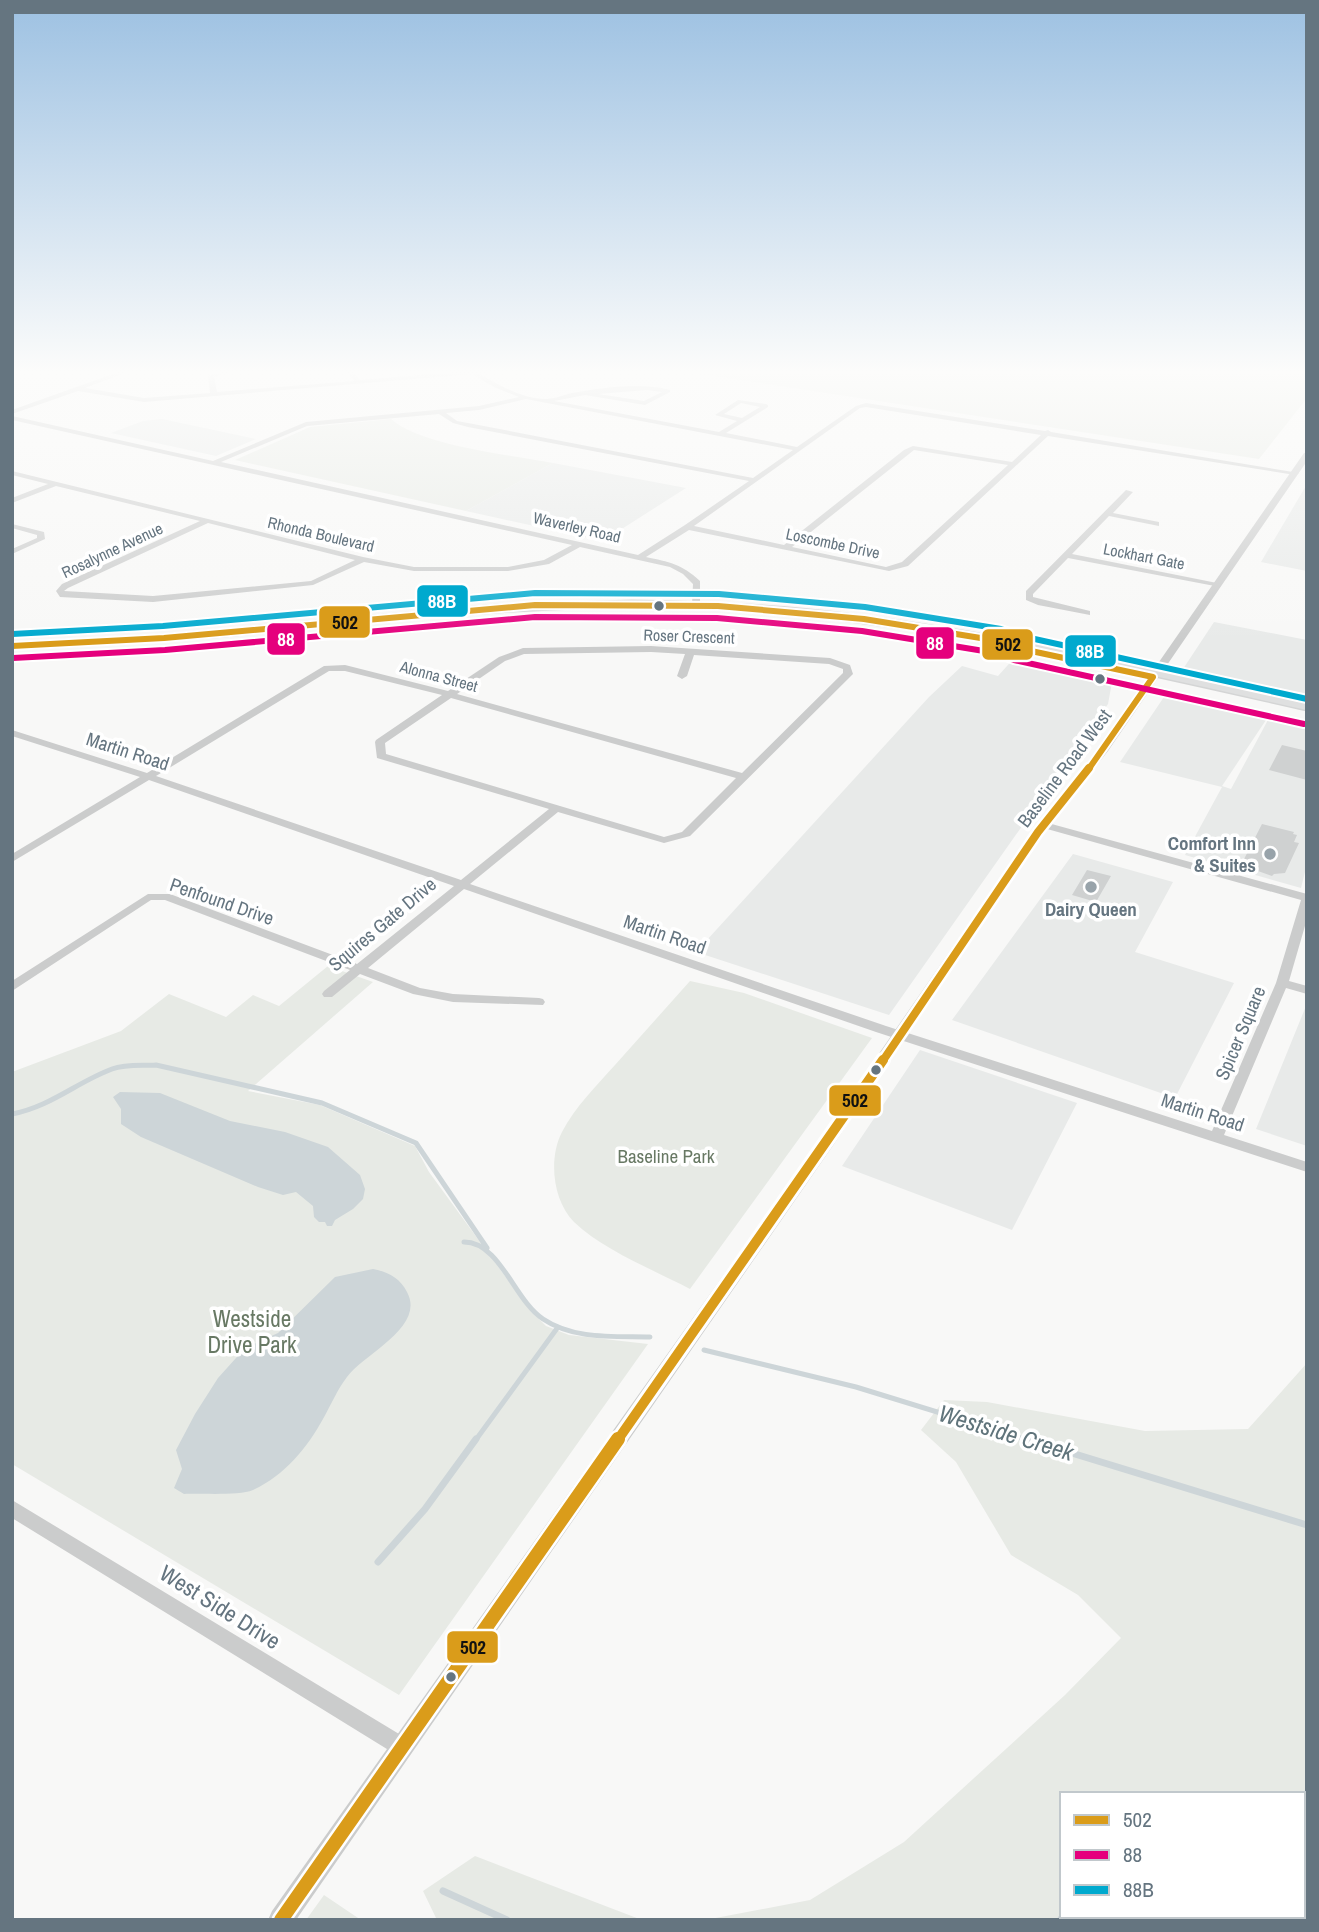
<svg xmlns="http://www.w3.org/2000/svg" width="1319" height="1932" viewBox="0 0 1319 1932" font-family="'Archivo Narrow',sans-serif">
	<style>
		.built { fill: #e8eae9 }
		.green { fill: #e7eae5 }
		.water { fill: #cdd5d8 }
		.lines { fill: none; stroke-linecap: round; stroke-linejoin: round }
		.stream-far2 { stroke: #cdd5d8; stroke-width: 2.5 }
		.stream-far1 { stroke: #cdd5d8; stroke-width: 5 }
		.stream { stroke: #cdd5d8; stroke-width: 7 }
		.building { fill: #cfd1d1 }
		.secondary-casing { stroke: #d4d5d5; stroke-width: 3 }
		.minor { fill: #cbcccc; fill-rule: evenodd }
		.tertiary { fill: #cbcccc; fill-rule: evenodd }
		.secondary { fill: #dfe0e0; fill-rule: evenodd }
		.bus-1-far3-casing { stroke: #fff; stroke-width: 10 }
		.bus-1-far2-casing { stroke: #fff; stroke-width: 13 }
		.bus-1-far1-casing { stroke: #fff; stroke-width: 16 }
		.bus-1-casing { stroke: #fff; stroke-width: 19 }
		.bus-2-casing { stroke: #fff; stroke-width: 10 }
		.bus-3-casing { stroke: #fff; stroke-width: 10 }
		.bus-1-far3 { stroke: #da9c1a; stroke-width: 6 }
		.bus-1-far2 { stroke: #da9c1a; stroke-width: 8 }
		.bus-1-far1 { stroke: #da9c1a; stroke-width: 10 }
		.bus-1 { stroke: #da9c1a; stroke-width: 14 }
		.bus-2 { stroke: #e5007d; stroke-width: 6 }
		.bus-3 { stroke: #00a9ce; stroke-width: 6 }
		.bus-dot { fill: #657580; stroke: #fff; stroke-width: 2.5 }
		.poi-dot { fill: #98a3aa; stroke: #fff; stroke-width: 2.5 }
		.labels { text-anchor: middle; stroke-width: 7; stroke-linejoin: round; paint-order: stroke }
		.far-street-label { font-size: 16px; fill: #657580; stroke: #fff }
		.street-label { font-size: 19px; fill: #657580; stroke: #fff }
		.poi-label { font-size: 19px; font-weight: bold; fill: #657580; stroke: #fff; text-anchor: end }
		.park-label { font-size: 19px; fill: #687964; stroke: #fff }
		.near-park-label { font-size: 23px; fill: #687964; stroke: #fff }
		.near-street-label { font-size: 23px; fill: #657580; stroke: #fff }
		.near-water-label { font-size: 24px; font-style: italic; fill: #60747b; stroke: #fff }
		.line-badge { stroke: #fff; stroke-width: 2.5 }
		.badge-label { font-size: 19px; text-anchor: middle; font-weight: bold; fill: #fff }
		.pale-badge-label { font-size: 19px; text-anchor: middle; font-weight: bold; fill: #111 }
	</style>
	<rect width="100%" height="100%" fill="#f8f8f7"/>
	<!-- built -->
	<path class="built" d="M162,419l94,20 -40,17 -105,-23 32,-12z
		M553,463l133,25 -83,53 -137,-30z
		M1307,484v87l-46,-9z
		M1214,622l93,18v61l-117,-25 -7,-7z
		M1016,656l97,21 -5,27 -219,311 -193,-63 233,-255 33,-31 36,10z
		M1166,694l102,23 -46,69 9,3 38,-71 38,10v136l-6,24 -116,-33 37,-68 -102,-25z
		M1073,854l100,28 -38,70 99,31 -59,115 -223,-78z
		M1306,1006l1,1v139l-51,-17z
		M920,1050l157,53 -65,127 -170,-64z"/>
	<!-- green -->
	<path class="green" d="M682,371h625v27l-48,61z
		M391,419c30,27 121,36 162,44l-87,48 -231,-51 75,-33z
		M328,966l45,16 -125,109 72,14 95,41 14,26 100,137 17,17 23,9 79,9 -249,351 -387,-231v-392l109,-41 48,-37 57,23 27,-22 26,11z
		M690,981l54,12 128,45 -182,251c-36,-19 -87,-39 -116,-67 -21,-21 -26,-63 -12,-90 13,-25 35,-47 53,-67 25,-28 50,-56 75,-84z
		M1307,1363v545l-4,-6v-108h-241v117l-6,9h-351l105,-20 94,-58 161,-147 56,-57 -43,-43 -67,-40 -55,-93 -35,-32 23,-30 43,2 158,29 103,-2z
		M475,1856l167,64h-205l-14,-29z
		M324,1895l37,25h-55z"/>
	<!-- water -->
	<path class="water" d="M120,1092l40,1 70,28 55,11 43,15 32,28 5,14 -2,10 -10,10 -18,11 -3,6h-5l-2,-4h-6l-5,-5 -1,-11 -17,-14 -13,3 -25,-8 -117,-50 -20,-13v-15l-8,-12z
		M373,1269c15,3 27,9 34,23 19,35 -43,62 -60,85 -10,13 -16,28 -24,42 -16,29 -39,57 -70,71 -14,6 -52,3 -69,4l-10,-6 8,-19 -6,-19 19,-36 23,-36 27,-30 33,-15 57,-56z
		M1303,1902l4,6v12h-251l6,-9v5h241z"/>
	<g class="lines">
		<!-- stream-far2 -->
		<path class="stream-far2" d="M911,371h17"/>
		<!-- stream-far1 -->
		<path class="stream-far1" d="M12,1114c38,-7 65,-32 100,-45 14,-5 30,-3 44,-4l166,38 94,40 71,105
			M464,1242c36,0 50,58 79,77 31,21 72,17 107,18
			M704,1350l152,37 175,54
			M475,1441l83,-114"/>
		<!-- stream -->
		<path class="stream" d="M1026,1439l281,86
			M378,1562l47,-53 51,-70
			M443,1891l64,29"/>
	</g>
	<!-- building -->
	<path class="building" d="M1282,745l25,6v29l-38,-10z
		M1262,824l32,8 -1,2 4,1 -3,7 5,1 -14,30 -11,1 -2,2 -31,-11z
		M1087,870l24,6 -15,26 -24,-7z"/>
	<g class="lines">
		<!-- secondary casing -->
		<g class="secondary-casing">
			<path id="secondary" d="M632,601c74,1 148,4 222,14 152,19 303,54 453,87v8c-201,-45 -402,-93 -608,-102 -155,-6 -310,13 -464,27 -74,7 -148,10 -223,14v-6l151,-8 335,-30z"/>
		</g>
		<!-- minor -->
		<path class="minor" d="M121,371h9l-45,17 59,10 66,-5 -2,-17 15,-5h10l-19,6 3,15 137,-11 -7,-10h6l7,9 108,-9h24l-12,3c18,11 43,25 66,25 8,0 18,-4 26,-6 31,-5 67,-11 98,-3v2l-25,13 -60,-10 -31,6 165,31 18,-11 -22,-6 23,-15 28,4 2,1v2l-42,26 71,14 59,-41 10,-3 179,28 3,-1 3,2 248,41 -4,2 -247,-39 -140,130 -19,5 -200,-41 -43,27c23,5 36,7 54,24v24l-4,3 -4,-3 1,-21 -10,-10 -13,-7 -90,-20 -31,17 -41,7h-94l-50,-9 -51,23 -160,17 -93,-5 -4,-6 6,-7 138,-63 -144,-35 -44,17v-5l36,-14 -36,-9v-4l351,86 51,10h94l36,-7 28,-15 -560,-125v-4l201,45 93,-39 173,-16 40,-9 -25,-10 -22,-13 -328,28 -66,-11 -66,23v-4zM647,390l15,2 -18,9 -46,-7zM526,399l267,51 -40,28 -285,-55 -11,-2 -11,-8 33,-3zM741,403l19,4 -18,11 -18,-4zM866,407l175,28 -29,27 -99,-16 -9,4 -120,95 -90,-19 166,-118zM439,414l14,9 15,4 281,54 -64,44 -47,30 -417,-93 86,-36zM914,450l94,15 -106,97 -16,5 -94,-20zM208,523l147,37 -44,21 -158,15 -89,-5 4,-3z
			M1126,490l7,2 -20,21 46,9v4l-50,-10 -37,38 145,29 4,2 -1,2 -152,-29 -35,36v3l57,14v4l-52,-10 -12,-5v-9z
			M12,524l32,8 1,7 -33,15v-5l25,-11v-3l-25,-7z
			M651,646l179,12 20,7 3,9 -163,162 -26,7 -106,-31 -88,72 416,142 326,105 64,-148 25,-83 -261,-73 -1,-2 5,-3 4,1 259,71v25l-18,62 18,5v8l-21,-6 -62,147 83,27v10l-431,-140 -412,-143 -96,79 52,20 33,6 86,4 4,1 2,3 -2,3 -90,-3 -40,-8 -53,-20 -28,23h-8l-2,-3 2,-3 26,-21 -185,-70h-14l-139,91v-10l136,-87h22l187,70 97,-78 -305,-106 -137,82v-8l128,-77 -128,-41v-6l135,43 177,-107 21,-1 103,26 51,-34 24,-9zM651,652l34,2 -8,22 5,3 5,-3 7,-21 135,9 14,5v4l-101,100 -285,-79 48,-33 19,-7zM329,671h16l97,24 -66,45 -1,2 2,16 172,51 -88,71 -305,-104zM451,698l285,80 -54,54 -18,5 -278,-83 -1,-11z
			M12,1500l397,240 3,7 -3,7 -7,3 -7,-3 -383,-236z"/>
		<!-- tertiary -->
		<path class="tertiary" d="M1304,453h3v8l-199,290 -65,83 -211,313 -536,773h-28l4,-9 548,-772 214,-310 66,-82z"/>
		<!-- secondary -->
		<use href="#secondary" class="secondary"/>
		<!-- bus-1-far3 casing -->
		<g class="bus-1-far3-casing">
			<path id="bus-1-far3" d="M12,646l152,-8 371,-33 183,1 146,13 135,22 18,7 136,29 -65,93"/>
		</g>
		<!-- bus-1-far2 casing -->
		<g class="bus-1-far2-casing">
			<path id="bus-1-far2" d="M882,1062l156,-230 51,-64"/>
		</g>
		<!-- bus-1-far1 casing -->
		<g class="bus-1-far1-casing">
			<path id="bus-1-far1" d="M617,1441l266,-381"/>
		</g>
		<!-- bus-1 casing -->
		<g class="bus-1-casing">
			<path id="bus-1" d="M281,1920l337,-481"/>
		</g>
		<!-- bus-2 casing -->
		<g class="bus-2-casing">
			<path id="bus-2" d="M13,658l152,-8 370,-33 182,1 145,13 134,22 18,7 290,64"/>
		</g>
		<!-- bus-3 casing -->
		<g class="bus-3-casing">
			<path id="bus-3" d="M12,634l151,-8 372,-33 184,1 146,13 136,22 20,7 286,63"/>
		</g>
		<!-- bus-1-far3 -->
		<use href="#bus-1-far3" class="bus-1-far3"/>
		<!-- bus-1-far2 -->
		<use href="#bus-1-far2" class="bus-1-far2"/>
		<!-- bus-1-far1 -->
		<use href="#bus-1-far1" class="bus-1-far1"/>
		<!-- bus-1 -->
		<use href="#bus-1" class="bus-1"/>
		<!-- bus-2 -->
		<use href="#bus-2" class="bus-2"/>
		<!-- bus-3 -->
		<use href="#bus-3" class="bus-3"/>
	</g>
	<!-- sky -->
	<linearGradient id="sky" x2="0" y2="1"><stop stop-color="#9dc1e2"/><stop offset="0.58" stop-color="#fcfcfb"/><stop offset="1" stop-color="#fcfcfb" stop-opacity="0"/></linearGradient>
	<rect width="1319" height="641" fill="url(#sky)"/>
	<!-- markers -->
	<g class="bus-dot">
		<circle cx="659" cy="606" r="6"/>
		<circle cx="1100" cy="679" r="6"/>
		<circle cx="876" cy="1070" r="6"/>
		<circle cx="451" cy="1677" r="6"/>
	</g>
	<g class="poi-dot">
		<circle cx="1270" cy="854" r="7"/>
		<circle cx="1091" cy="887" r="7"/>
	</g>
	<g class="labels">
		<!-- far-street labels -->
		<g class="far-street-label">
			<text transform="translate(577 527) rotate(13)" y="6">Waverley Road</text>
			<text transform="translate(321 534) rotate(13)" y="6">Rhonda Boulevard</text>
			<text transform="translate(833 543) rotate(12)" y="6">Loscombe Drive</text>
			<text transform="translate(112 550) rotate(-25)" y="6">Rosalynne Avenue</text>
			<text transform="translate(1144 556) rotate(11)" y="6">Lockhart Gate</text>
			<text transform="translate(689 636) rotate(2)" y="6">Roser Crescent</text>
			<text transform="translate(439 676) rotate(15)" y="6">Alonna Street</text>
		</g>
		<!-- street labels -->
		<g class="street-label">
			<text transform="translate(128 751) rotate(18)" y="7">Martin Road</text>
			<text transform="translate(1064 768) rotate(-53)" y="7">Baseline Road West</text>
			<text transform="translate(222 901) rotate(19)" y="7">Penfound Drive</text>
			<text transform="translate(382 924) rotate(-40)" y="7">Squires Gate Drive</text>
			<text transform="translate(665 934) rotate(19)" y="7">Martin Road</text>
			<text transform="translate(1240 1033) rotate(-67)" y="7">Spicer Square</text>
			<text transform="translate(1203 1112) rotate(18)" y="7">Martin Road</text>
		</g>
		<!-- poi labels -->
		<g class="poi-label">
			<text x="1256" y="850">Comfort Inn<tspan x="1256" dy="22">&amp; Suites</tspan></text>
			<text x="1091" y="916" text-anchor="middle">Dairy Queen</text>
		</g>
		<!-- park labels -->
		<g class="park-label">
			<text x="666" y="1163">Baseline Park</text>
		</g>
		<!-- near-park labels -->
		<g class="near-park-label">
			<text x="252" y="1327">Westside<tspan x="252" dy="26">Drive Park</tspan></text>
		</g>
		<!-- near-street labels -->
		<g class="near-street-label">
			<text transform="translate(220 1607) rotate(32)" y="8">West Side Drive</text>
		</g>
		<!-- near-water labels -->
		<g class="near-water-label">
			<text transform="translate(1006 1433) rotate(17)" y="8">Westside Creek</text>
		</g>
	</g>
	<g class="line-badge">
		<rect x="416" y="584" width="53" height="34" rx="7" fill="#00a9ce"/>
		<rect x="318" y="605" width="53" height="34" rx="7" fill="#da9c1a"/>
		<rect x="266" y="622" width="40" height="34" rx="7" fill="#e5007d"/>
		<rect x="915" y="626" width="40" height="34" rx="7" fill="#e5007d"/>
		<rect x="981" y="628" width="53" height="33" rx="7" fill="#da9c1a"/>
		<rect x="1064" y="634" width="53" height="34" rx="7" fill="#00a9ce"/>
		<rect x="828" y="1084" width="54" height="33" rx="7" fill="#da9c1a"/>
		<rect x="446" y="1630" width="53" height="34" rx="7" fill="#da9c1a"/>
	</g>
	<g class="badge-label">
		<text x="442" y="608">88B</text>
		<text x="286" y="646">88</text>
		<text x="935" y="650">88</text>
		<text x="1090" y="658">88B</text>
	</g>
	<g class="pale-badge-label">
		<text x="345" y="629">502</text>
		<text x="1008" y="651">502</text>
		<text x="855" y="1107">502</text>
		<text x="473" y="1654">502</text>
	</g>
	<!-- border -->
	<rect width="1319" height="1932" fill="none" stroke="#657580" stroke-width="28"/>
	<!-- legend -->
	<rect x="1060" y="1792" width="245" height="126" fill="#ffffff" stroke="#c1c8cc" stroke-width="2"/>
	<rect x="1074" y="1815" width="35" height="10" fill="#da9c1a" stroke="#c1c8cc" stroke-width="2"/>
	<text x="1123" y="1827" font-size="21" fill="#657580">502</text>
	<rect x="1074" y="1850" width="35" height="10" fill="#e5007d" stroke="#c1c8cc" stroke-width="2"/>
	<text x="1123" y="1862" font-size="21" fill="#657580">88</text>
	<rect x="1074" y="1885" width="35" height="10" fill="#00a9ce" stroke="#c1c8cc" stroke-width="2"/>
	<text x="1123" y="1897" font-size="21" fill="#657580">88B</text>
</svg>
